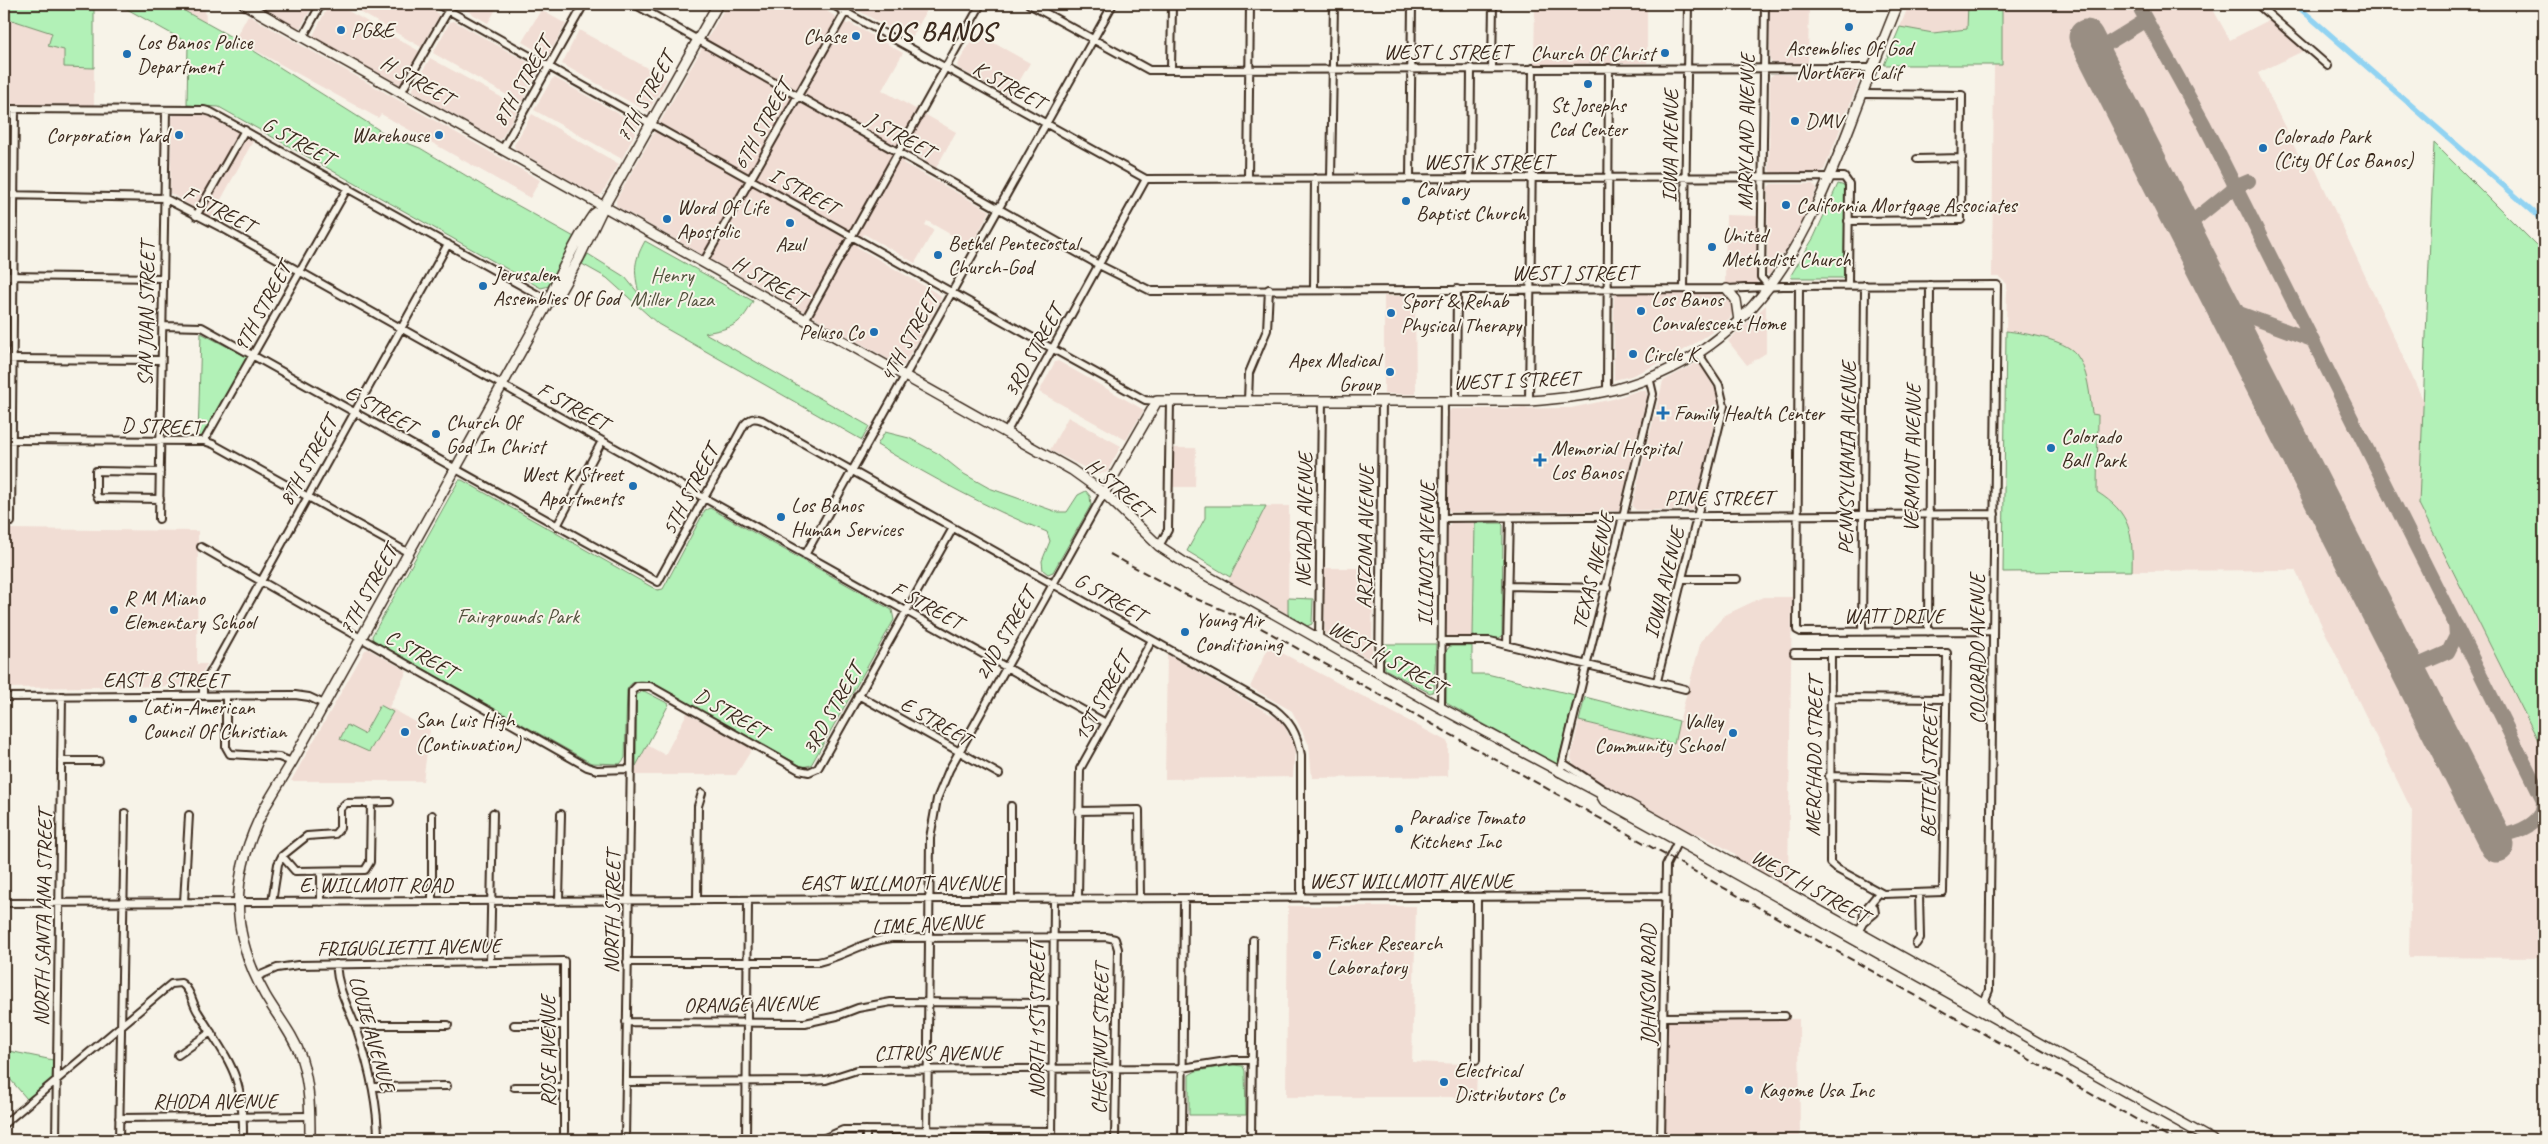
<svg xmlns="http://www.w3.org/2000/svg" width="2548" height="1144" viewBox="0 0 2548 1144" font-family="Caveat,sans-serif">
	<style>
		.built { fill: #f1ddd4 }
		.green { fill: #b2f1b7; stroke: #768e6a }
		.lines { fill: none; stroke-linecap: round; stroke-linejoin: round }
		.canal { stroke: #91d3f2; stroke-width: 5.5 }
		.taxiway { stroke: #998e83; stroke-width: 14 }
		.runway { stroke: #998e83; stroke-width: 35 }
		.street-casing { stroke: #3b2a1e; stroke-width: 10 }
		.secondary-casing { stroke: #3b2a1e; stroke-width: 12 }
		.street { stroke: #f7f3e8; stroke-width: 6 }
		.secondary { stroke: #f7f3e8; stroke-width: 9 }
		.rail { stroke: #3b2a1e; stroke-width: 2; stroke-dasharray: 8 4; stroke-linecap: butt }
		.poi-dot { fill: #1f6fb2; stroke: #f7f3e8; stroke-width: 2 }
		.labels { text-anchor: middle; stroke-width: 4; stroke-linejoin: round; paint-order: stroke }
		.poi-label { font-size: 21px; fill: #3b2a1e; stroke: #f7f3e8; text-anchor: start }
		.street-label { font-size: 21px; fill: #3b2a1e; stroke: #f7f3e8 }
		.park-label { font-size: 21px; fill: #53523d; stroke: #f7f3e8 }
		.district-label { font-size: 26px; font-weight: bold; letter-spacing: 1px; fill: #3b2a1e; stroke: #f7f3e8 }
	</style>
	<rect width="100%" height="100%" fill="#f7f3e8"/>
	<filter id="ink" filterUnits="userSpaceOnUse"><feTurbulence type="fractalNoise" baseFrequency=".02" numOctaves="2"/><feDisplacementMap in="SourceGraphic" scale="10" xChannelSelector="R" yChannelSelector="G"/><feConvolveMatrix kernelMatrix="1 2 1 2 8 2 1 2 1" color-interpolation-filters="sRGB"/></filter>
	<g filter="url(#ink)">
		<!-- built -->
		<path class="built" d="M172,4h33l1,19z
			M254,4h60l-13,23h-6z
			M329,4h7l83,47 -17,31 -3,2 -86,-48z
			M346,4h76l15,8 2,4 -18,31z
			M461,4h38l-11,19 -26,-15z
			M727,4h89l31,20 3,-1 53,30 -21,37 74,42 -20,36 -26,-17 -7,12 87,48 -19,35 -44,-25 -2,4 9,5 -19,33 -51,-29 -7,13 83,48 1,3 -37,67 -3,1 -285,-160v-6z
			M859,4h71l-19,36 -54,-30z
			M1535,4h112v59l-113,1z
			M1770,4h39l-1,60 -36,-1 -2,-3z
			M1909,4h59v25l-35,4 -33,-6z
			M2002,4h208l20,36 39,-20 34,31 -45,22 43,87 12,4 111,238 -5,102 125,248v206l-135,-1 3,-146 -117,-241 -163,1 -2,-40 -5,-13 -15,-18 -13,-8 1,-77 -6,-1 -5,-30 -10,-29 -15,-11 -13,-5 -43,-8 1,-47 -8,-7h-7l2,-213h8z
			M541,10l25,14 -17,30 -5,1 -22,-13z
			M248,15l292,165 -10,18 -149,-84 -3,4 -143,-79z
			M9,19l43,14 12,17v17l30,1v37l-90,-1v-76l2,-1z
			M454,21l84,47v4l-17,31 -88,-50 17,-31z
			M579,30l88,49 -19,33 -86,-48z
			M976,33l54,30 -20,34 -52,-29 -1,-3z
			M430,58l89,49 -18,32 -3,1 -86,-49z
			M1774,74l83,1 3,4 -36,91 -3,2 -49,1 -3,-3 1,-93z
			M555,78l84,47 -17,34 -88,-49 18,-31z
			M532,114l87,50 -17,30 -4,2 -83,-47 -1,-4z
			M4,115h5l2,3 -2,71h-5z
			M174,115h32l47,26 -42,77 -41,-25 2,-76z
			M1771,184h42l4,4 -19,44 -29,43 -2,-1 1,-87z
			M4,200h7l-1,70h-6z
			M1726,215l32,1 -1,67 -2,2 -30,1z
			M4,282h5v69l-3,3h-2z
			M1616,294h109l7,6 2,11 -4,7 -19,15 -38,24 -42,19 -17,4v-84z
			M1384,296h31l1,98h-32z
			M1766,305v48l-19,12 -19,-24z
			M1058,361l86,49 -18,30 -87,-48 16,-30z
			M1696,363h3l16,26 4,13 -24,104 -4,4h-55l-4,-4 31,-125z
			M1640,390l6,1 1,6 -28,114 -169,1 -2,-4 1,-96 2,-3 120,-1 42,-9z
			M1068,417l53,29 -14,26 -10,2 -47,-24z
			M1171,448h25l-1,39h-24z
			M1266,506h23l-1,108 -60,-33z
			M1451,523h24l-2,113h-24l-3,-3 1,-105z
			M4,529l194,2 -1,133h10l-12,22 -191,2z
			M1324,568h49l-1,88 -5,2 -42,-24z
			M1763,597h29l-4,286 -2,3 -46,-25 -6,-8 -35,-19 -10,-2 -113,-63 -5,-11 8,-37 94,23 28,-103 24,-26z
			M1269,646l179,96v34l-136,2 -3,-33 -17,-34 -42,-24z
			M368,649l39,22 -18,36 41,23 -7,51h-132l74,-131z
			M1167,654l115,67 13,27 -2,29 -128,2z
			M687,713l65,36 -16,26h-100v-9l11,-21 18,10z
			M1288,906h128l-4,156 52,2 13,7 -1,26h-190z
			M1668,1019h131l1,121h-135l-1,-54z"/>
		<!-- green -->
		<path class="green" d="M4,4h90v64l-30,-1v-17l-16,-4 4,-13 -43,-14 -3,9h-2z
			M118,4h54l63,35 152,96 33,13 70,42 86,48 -27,48 -8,2 -322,-181 -32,-2 1,-62z
			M1968,4h34v61h-118l16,-38 33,6 34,-4z
			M2434,143l110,110v499l-125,-248z
			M1838,184l7,2 -1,90 -2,2h-50l-1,-3 23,-38z
			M645,241l108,60c-13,26 -22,27 -48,32l164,93 -7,14 -204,-116 -51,-46 -25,-14 6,-10 37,23 14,17c-5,-24 -6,-31 6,-53z
			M2006,331c18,2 58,8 70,23 12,15 14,42 16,60l6,1 -1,77c34,21 36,41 35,79l-129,1z
			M201,333l48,25 -46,79h-5z
			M885,432l24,6 30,16 25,20 25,14 68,24h10l11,-17 8,-4 4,5 1,9 -38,67 -5,2 -5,-4 -1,-9 8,-20 -3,-9c-60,-24 -114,-54 -170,-87z
			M459,480h3l195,110 6,-1 42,-79 5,-2 182,102 2,10 -83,145 -8,2 -154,-85c-9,-2 -18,-2 -22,8l-2,68 -5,6 -29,-1 -218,-123 -1,-4z
			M1205,506h61l-36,71 -43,-26 18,-33z
			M1475,523h26l2,2 -1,111 -3,2 -26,-2z
			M1288,598l25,1 -1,25 -5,2 -19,-12z
			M1384,644h52l-2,47 -4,2 -45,-24z
			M1450,646h22v28h15l88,21 -17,68 -3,1 -107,-60 -2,-3v-50z
			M644,691l25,13 -33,62v-71z
			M1585,697l94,24 -5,23 -95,-23z
			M380,705l13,7 -24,40 -29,-13 7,-14 17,9z
			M4,1050l49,10 -1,19 -25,20 -23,-27z
			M1232,1065l11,1 2,5 1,44h-57v-40l7,-4z"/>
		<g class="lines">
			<!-- canal -->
			<path class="canal" d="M2295,4l249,217"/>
			<!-- taxiway -->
			<path class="taxiway" d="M2138,5l66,119 251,500 1,12 -8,16 -30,13 -17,-9
				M2094,52l52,-32
				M2183,229l52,-42 14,-6
				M2223,307l89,33
				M2456,625l87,175c0,7 -1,14 -6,19 -10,11 -30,17 -45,17"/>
			<!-- runway -->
			<path class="runway" d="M2086,37l411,808"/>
			<!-- street casing -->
			<g class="street-casing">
				<path id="street" d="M437,4l616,345 92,51 12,1
					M634,4l465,261 52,26 576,-2 55,-3 215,-1 -8,705 -7,17
					M831,4l315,175 698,-2 5,7 -1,101
					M1029,4l120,66 723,-2
					M1765,4l-4,273 8,10
					M2257,4l71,62
					M303,37l18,-33
					M1492,68l1,-64
					M1171,70l1,-66
					M402,91l50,-87
					M4,109l200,1 7,2 338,189
					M502,150l82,-146
					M1917,159l45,-1
					M1248,178l2,-174
					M1331,178l3,-174
					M1410,178l2,-174
					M1470,179l1,-111
					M4,195l160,3 58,30 884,495
					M196,216l49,-86
					M1848,221l113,-1 1,-125 -100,-1
					M703,263l147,-259
					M4,276l158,2
					M1799,286l-2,344 4,2 192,-1
					M1314,289l1,-111
					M1684,289l4,-285
					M805,320l176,-316
					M162,326l40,1 456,255 86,-157c6,-7 10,-8 18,-5l511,288c17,13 24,25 28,47v143
					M4,359l157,1
					M1607,391l2,-323
					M1456,400l1,-111
					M1248,401l1,-28 18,-43 2,-41
					M1529,401l4,-333
					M1006,433l140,-254
					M4,440l200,1 9,3 196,109
					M204,441l144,-254
					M160,499l-62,-1 -2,-5v-22l64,1
					M1443,518l552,-4
					M159,519l7,-409
					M4,522h7l4,-413
					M557,526l45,-85
					M1159,546l9,-16 2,-129
					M201,547l386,220 10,3 33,-1
					M805,555l308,-551
					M1682,579h55
					M1508,586l99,2
					M1862,632l3,-347
					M1928,632l2,-347
					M1319,640l3,-240
					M1441,641h49l195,48
					M1507,645l3,-128
					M1794,653h153l-4,239 -60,2 -46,-25 -7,-6 1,-210
					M1379,673l3,-273
					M1657,681l67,-275 -5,-21 -21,-32
					M858,695l141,79
					M203,696v-10l245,-442
					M226,696v51l4,7 49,3 13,5
					M4,697l291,-2 14,2 15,7
					M1831,698l115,1
					M1441,708l3,-308
					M61,761h38
					M1563,763l44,29
					M1560,773l93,-379 -4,-17
					M1829,776l116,3
					M1011,806v93
					M1078,811l61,-1 1,89
					M432,815v86
					M282,856l13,15 70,-1 5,-8 1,-60
					M321,872v30
					M1078,899l2,-130 72,-129
					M697,900l1,-94 4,-13
					M559,901l2,-87
					M184,902l5,-87
					M272,902l6,-38 4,-8 25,-20 28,-2 5,-6v-19l6,-6 44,-1
					M4,903l1660,-7
					M1863,923l12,-10 -1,-6 -4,-2
					M1856,936l7,-13 1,-12 15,-18
					M1916,944l4,-6 -1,-45
					M490,962l3,-149
					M627,962h191c28,-6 45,-21 74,-24l214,-1 9,2 3,10 -3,191
					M336,964c2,27 12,42 21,66 12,36 21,72 21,110
					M256,977l21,-9 21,-3 266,-4v179
					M1664,1017l121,-1
					M626,1022l179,1 32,-7 21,-8 33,-6 163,1
					M355,1025h93
					M514,1025h50
					M178,1055l33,-23
					M1476,1060l1,-163
					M626,1082l183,-1 17,-1 31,-10 325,-2 51,-8h19
					M373,1087l74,-1
					M514,1087h50
					M119,1118l191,-2
					M4,1124l167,-140 10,-1c10,6 11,20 17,29 33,53 46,63 45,128
					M56,1140l6,-444
					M119,1140l6,-327
					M625,1140l7,-449 5,-5h13l149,84 10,2 9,-4 135,-240
					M746,1140l2,-240
					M820,1140l23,-10 209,1
					M866,1140v-10
					M927,1140l3,-302 7,-39 12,-29 155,-277
					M1052,1140l2,-241
					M1182,1140l2,-241
					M1251,1140l2,-200
					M1661,1140l5,-275 14,-28"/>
			</g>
			<!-- secondary casing -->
			<g class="secondary-casing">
				<path id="secondary" d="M244,4l828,466 32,23 55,53 29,19 253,143 159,85 4,7 74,41 534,299
					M1727,289l9,11 3,21
					M549,301l9,-6 21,-37 24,-50 115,-204
					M1104,493l53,-92h372c29,-2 58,-5 87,-12 138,-37 188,-143 235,-266 15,-40 31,-79 47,-119
					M1600,793l7,-1 358,200 19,12 12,13
					M310,1140c0,-28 0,-55 -9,-83 -8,-23 -24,-41 -36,-62 -37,-66 -34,-122 0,-188l27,-45 257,-461c3,-15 35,-74 45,-87 2,-2 6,-4 9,-6"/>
			</g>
			<!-- street -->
			<use href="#street" class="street"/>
			<!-- secondary -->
			<use href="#secondary" class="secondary"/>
			<!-- rail -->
			<path class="rail" d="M1110,554l74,40 61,25 928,521"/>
		</g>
	</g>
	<!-- markers -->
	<g class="poi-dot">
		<circle cx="1849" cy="27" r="5"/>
		<circle cx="341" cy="30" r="5"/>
		<circle cx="856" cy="36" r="5"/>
		<circle cx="1665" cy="53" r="5"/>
		<circle cx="127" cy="54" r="5"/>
		<circle cx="1588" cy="84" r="5"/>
		<circle cx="1795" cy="121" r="5"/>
		<circle cx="179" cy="135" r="5"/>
		<circle cx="439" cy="135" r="5"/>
		<circle cx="2263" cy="148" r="5"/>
		<circle cx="1406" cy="201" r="5"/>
		<circle cx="1786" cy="205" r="5"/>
		<circle cx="667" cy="219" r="5"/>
		<circle cx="790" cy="223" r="5"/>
		<circle cx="1712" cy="247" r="5"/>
		<circle cx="938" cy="255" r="5"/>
		<circle cx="483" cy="286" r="5"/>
		<circle cx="1641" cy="311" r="5"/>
		<circle cx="1391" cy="313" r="5"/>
		<circle cx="874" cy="332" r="5"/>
		<circle cx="1633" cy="354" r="5"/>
		<circle cx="1390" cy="372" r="5"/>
		<path d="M1660.5 405.5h5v5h5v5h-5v5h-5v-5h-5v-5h5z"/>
		<circle cx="436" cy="434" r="5"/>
		<circle cx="2051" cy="448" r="5"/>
		<path d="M1537.5 452.5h5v5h5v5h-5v5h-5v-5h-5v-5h5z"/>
		<circle cx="633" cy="486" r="5"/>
		<circle cx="781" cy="517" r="5"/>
		<circle cx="114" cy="610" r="5"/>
		<circle cx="1185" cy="632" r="5"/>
		<circle cx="133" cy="719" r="5"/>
		<circle cx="405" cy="732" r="5"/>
		<circle cx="1733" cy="733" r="5"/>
		<circle cx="1399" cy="829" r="5"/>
		<circle cx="1317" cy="955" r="5"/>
		<circle cx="1444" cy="1082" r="5"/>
		<circle cx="1749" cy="1090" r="5"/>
	</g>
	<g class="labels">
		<!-- poi labels -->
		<g class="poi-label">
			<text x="351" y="37">PG&amp;E</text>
			<text x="846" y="43" text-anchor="end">Chase</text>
			<text x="137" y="49">Los Banos Police<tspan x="137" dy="24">Department</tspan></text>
			<text x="1849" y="55" text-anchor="middle">Assemblies Of God<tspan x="1849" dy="24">Northern Calif</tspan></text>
			<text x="1655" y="60" text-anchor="end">Church Of Christ</text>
			<text x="1588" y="112" text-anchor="middle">St Josephs<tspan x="1588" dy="24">Ccd Center</tspan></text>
			<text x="1805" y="128">DMV</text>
			<text x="169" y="142" text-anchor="end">Corporation Yard</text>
			<text x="429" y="142" text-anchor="end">Warehouse</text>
			<text x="2273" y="143">Colorado Park<tspan x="2273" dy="24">(City Of Los Banos)</tspan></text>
			<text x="1416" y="196">Calvary<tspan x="1416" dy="24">Baptist Church</tspan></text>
			<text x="1796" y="212">California Mortgage Associates</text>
			<text x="677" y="214">Word Of Life<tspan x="677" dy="24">Apostolic</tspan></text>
			<text x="1722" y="242">United<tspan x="1722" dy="24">Methodist Church</tspan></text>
			<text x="948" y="250">Bethel Pentecostal<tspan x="948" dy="24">Church-God</tspan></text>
			<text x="790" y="251" text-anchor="middle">Azul</text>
			<text x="493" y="281">Jerusalem<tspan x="493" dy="24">Assemblies Of God</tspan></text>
			<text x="1651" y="306">Los Banos<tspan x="1651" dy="24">Convalescent Home</tspan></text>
			<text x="1401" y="308">Sport &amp; Rehab<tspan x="1401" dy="24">Physical Therapy</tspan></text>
			<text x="864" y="339" text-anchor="end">Peluso Co</text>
			<text x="1643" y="361">Circle K</text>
			<text x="1380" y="367" text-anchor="end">Apex Medical<tspan x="1380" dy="24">Group</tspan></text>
			<text x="1674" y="420">Family Health Center</text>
			<text x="446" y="429">Church Of<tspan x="446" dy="24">God In Christ</tspan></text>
			<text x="2061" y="443">Colorado<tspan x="2061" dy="24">Ball Park</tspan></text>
			<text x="1551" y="455">Memorial Hospital<tspan x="1551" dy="24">Los Banos</tspan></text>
			<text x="623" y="481" text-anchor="end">West K Street<tspan x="623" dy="24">Apartments</tspan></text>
			<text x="791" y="512">Los Banos<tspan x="791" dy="24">Human Services</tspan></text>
			<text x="124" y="605">R M Miano<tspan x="124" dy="24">Elementary School</tspan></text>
			<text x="1195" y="627">Young Air<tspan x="1195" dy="24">Conditioning</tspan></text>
			<text x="143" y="714">Latin-American<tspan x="143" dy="24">Council Of Christian</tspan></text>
			<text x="415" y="727">San Luis High<tspan x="415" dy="24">(Continuation)</tspan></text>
			<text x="1723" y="728" text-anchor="end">Valley<tspan x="1723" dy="24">Community School</tspan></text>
			<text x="1409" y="824">Paradise Tomato<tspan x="1409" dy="24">Kitchens Inc</tspan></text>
			<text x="1327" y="950">Fisher Research<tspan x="1327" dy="24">Laboratory</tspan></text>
			<text x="1454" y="1077">Electrical<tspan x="1454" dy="24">Distributors Co</tspan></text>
			<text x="1759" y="1097">Kagome Usa Inc</text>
		</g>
		<!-- street labels -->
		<g class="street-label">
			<text x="1447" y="59">WEST L STREET</text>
			<text transform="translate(417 80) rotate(30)" y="7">H STREET</text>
			<text transform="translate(522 82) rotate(-60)" y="7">8TH STREET</text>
			<text transform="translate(1009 85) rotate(29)" y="7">K STREET</text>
			<text transform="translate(645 97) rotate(-61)" y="7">7TH STREET</text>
			<text transform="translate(762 125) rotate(-61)" y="7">6TH STREET</text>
			<text transform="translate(1746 132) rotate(-89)" y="7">MARYLAND AVENUE</text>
			<text transform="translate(900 135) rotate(29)" y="7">J STREET</text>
			<text transform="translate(298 141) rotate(29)" y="7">G STREET</text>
			<text transform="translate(1670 146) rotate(-89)" y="7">IOWA AVENUE</text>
			<text x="1488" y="169">WEST K STREET</text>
			<text transform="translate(804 191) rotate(29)" y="7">I STREET</text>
			<text transform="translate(219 209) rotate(28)" y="7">F STREET</text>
			<text x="1574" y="280">WEST J STREET</text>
			<text transform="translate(769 280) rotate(29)" y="7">H STREET</text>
			<text transform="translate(262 307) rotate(-61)" y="7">9TH STREET</text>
			<text transform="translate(146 314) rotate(-89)" y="7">SAN JUAN STREET</text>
			<text transform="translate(909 337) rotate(-61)" y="7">4TH STREET</text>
			<text transform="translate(1033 351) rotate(-61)" y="7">3RD STREET</text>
			<text transform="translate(1516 380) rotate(-2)" y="7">WEST I STREET</text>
			<text transform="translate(573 406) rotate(29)" y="7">F STREET</text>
			<text transform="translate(381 409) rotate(29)" y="7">E STREET</text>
			<text transform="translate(161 426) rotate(2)" y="7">D STREET</text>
			<text transform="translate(1847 458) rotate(-89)" y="7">PENNSYLVANIA AVENUE</text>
			<text transform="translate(1912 458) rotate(-89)" y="7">VERMONT AVENUE</text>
			<text transform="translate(308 461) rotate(-61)" y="7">8TH STREET</text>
			<text transform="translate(1119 488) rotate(41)" y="7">H STREET</text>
			<text transform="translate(690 490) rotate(-62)" y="7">5TH STREET</text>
			<text x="1719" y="505">PINE STREET</text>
			<text transform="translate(1304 520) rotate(-89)" y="7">NEVADA AVENUE</text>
			<text transform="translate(1365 537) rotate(-89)" y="7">ARIZONA AVENUE</text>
			<text transform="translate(1426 554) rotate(-89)" y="7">ILLINOIS AVENUE</text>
			<text transform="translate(1593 571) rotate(-76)" y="7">TEXAS AVENUE</text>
			<text transform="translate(1664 583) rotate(-76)" y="7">IOWA AVENUE</text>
			<text transform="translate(368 590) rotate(-61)" y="7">7TH STREET</text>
			<text transform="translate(1110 597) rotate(30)" y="7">G STREET</text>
			<text transform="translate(927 605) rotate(29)" y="7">F STREET</text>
			<text x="1894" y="623">WATT DRIVE</text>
			<text transform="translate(1005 634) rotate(-60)" y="7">2ND STREET</text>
			<text transform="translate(1977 649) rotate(-90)" y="7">COLORADO AVENUE</text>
			<text transform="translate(421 654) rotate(30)" y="7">C STREET</text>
			<text transform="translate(1387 657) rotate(29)" y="7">WEST H STREET</text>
			<text x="165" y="687">EAST B STREET</text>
			<text transform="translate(1102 697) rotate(-61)" y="7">1ST STREET</text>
			<text transform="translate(832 709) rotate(-60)" y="7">3RD STREET</text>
			<text transform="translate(731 713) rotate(30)" y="7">D STREET</text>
			<text transform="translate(936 721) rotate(30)" y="7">E STREET</text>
			<text transform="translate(1814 757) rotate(-89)" y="7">MERCHADO STREET</text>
			<text transform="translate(1929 772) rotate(-89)" y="7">BETTEN STREET</text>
			<text x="1411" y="888">WEST WILLMOTT AVENUE</text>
			<text x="901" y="890">EAST WILLMOTT AVENUE</text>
			<text x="376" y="892">E. WILLMOTT ROAD</text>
			<text transform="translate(1810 886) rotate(29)" y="7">WEST H STREET</text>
			<text transform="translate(612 912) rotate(-89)" y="7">NORTH STREET</text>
			<text transform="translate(43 918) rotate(-89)" y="7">NORTH SANTA ANA STREET</text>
			<text transform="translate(928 924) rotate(-3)" y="7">LIME AVENUE</text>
			<text transform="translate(409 947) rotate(-1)" y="7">FRIGUGLIETTI AVENUE</text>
			<text transform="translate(1648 985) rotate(-90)" y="7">JOHNSON ROAD</text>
			<text transform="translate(751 1004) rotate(-1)" y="7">ORANGE AVENUE</text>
			<text transform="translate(1037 1020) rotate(-90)" y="7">NORTH 1ST STREET</text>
			<text transform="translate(372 1033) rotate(74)" y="7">LOUIE AVENUE</text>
			<text transform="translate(1100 1039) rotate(-89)" y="7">CHESTNUT STREET</text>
			<text transform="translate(548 1051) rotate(-90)" y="7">ROSE AVENUE</text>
			<text x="938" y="1060">CITRUS AVENUE</text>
			<text x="215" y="1108">RHODA AVENUE</text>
		</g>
		<!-- park labels -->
		<g class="park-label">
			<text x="672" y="282">Henry<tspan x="672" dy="24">Miller Plaza</tspan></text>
			<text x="518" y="623">Fairgrounds Park</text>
		</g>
		<!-- district labels -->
		<g class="district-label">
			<text x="935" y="40">LOS BANOS</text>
		</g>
	</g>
	<!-- margin -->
	<rect width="2548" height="1144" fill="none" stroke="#f7f3e8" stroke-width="20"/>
	<rect x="10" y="10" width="2528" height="1124" fill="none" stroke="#3b2a1e" stroke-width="2" filter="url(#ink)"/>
</svg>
